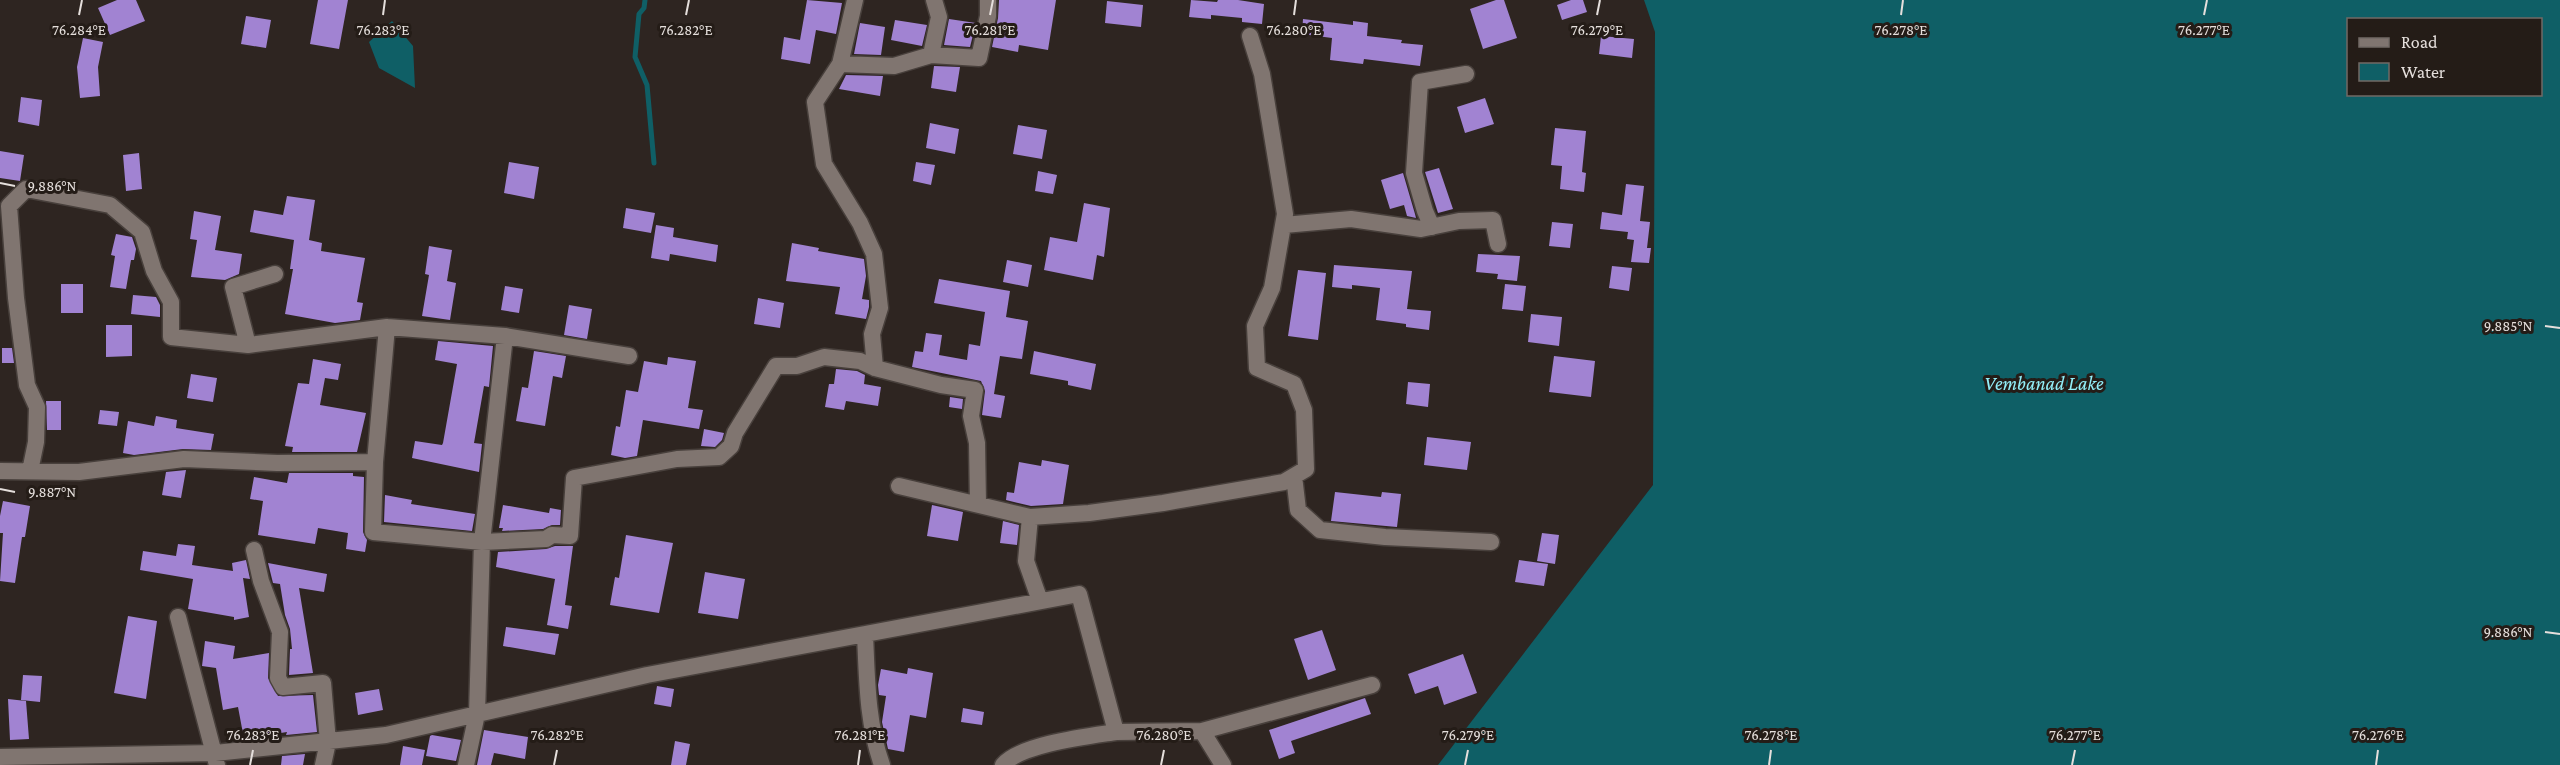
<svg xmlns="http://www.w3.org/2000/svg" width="2560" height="765" viewBox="0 0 2560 765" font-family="'Crimson Pro',serif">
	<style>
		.water { fill: #0f5f66; fill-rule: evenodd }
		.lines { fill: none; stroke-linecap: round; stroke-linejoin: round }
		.stream { stroke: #0f5f66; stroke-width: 5 }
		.building { fill: #a183d2 }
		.street-casing { stroke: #48403c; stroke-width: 19 }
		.street { stroke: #807570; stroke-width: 16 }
		.ticks { fill: none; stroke: #e5dfdc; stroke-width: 2 }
		.labels { text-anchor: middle; stroke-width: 6; stroke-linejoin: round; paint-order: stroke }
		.water-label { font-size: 20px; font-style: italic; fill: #93eff9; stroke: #241c17 }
		.ticks-label { font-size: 15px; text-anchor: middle; fill: #e5dfdc; stroke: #241c17; stroke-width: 6; stroke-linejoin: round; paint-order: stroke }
	</style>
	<rect width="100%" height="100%" fill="#2e2521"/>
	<!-- water -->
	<path class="water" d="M1644,0h916v765h-1122l215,-280 2,-453zM2348,20h192v74h-192z
		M392,21l21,25 2,42 -36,-20 -10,-26z"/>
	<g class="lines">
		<!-- stream -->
		<path class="stream" d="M645,0l-1,8 -5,6 -4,43 12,28 7,78"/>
	</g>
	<!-- building -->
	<path class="building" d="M117,0h19l9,21 -35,14 -12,-27z
		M318,0h30l-9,49 -29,-5z
		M807,0l35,3 -6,31 -20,-4 -6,34 -29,-5 3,-22 16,3z
		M999,0h57l-8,50 -29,-5 -1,7 -26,-5 6,-29z
		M1191,0l26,2 1,-2h20l26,4 -2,20 -20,-2v-4l-31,-3v4l-22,-2z
		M1496,0h8l13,38 -34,11 -13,-40z
		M1571,0h12l4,12 -25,8 -5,-15z
		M1107,1l36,4 -2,22 -36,-4z
		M246,16l25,4 -5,28 -25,-4z
		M949,19l27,4 -6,24 -26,-2z
		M1303,19l50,6v-4l15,2 -1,13 35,4 -1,3 22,2 -3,21 -56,-7 -1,5 -33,-4 2,-22 -30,-4z
		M895,20l32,5 -5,21 -31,-6z
		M860,23l25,4 -4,28 -27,-1z
		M1601,36l33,3 -2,19 -33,-4z
		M83,38l20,4 -5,25 2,29 -20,2 -3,-31z
		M934,66l26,1 -4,25 -25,-4z
		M846,75l37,1 -3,20 -41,-7z
		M21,97l21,3 -3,26 -21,-4z
		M1485,98l9,26 -29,9 -8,-26z
		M930,123l29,6 -4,25 -29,-6z
		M1018,125l29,5 -5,29 -29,-5z
		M1555,128l31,3 -4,41 4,1 -2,19 -24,-3 2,-23 -11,-1z
		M0,151l24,4 -4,26 -20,-3z
		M139,153l3,36 -16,2 -3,-36z
		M509,162l30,5 -5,32 -30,-6z
		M916,162l19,3 -4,20 -18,-4z
		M1439,168l14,41 -15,4 -13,-41z
		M1038,171l19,4 -4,19 -18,-3z
		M1403,173l12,41 1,4 -9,-2 -3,-11 -14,4 -9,-29z
		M1626,184l18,2 -4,35 10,1 -3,26h4l-2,15 -18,-1 3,-22 -7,-1 1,-7 -28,-3 2,-17 20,3z
		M287,196l28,4 -6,40 13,3 -1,8 44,7 -8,44 6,1 -3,17 -25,3 -50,-9 8,-45h-3l4,-29 -44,-8 4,-22 29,5z
		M1084,203l26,5 -6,49 -7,-2 -4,25 -49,-10 6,-33 27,5z
		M626,208l29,5 -4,20 -28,-5z
		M194,211l27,5 -6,34 27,4 -3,20 -14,6 -34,-3 6,-37 -7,-1z
		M1552,222l21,2 -3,24 -21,-2z
		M656,225l18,3 -1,9 45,8 -2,17 -46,-8 -1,7 -18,-3z
		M116,234l16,3 4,12 -2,11h-3l-5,29 -16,-2 5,-31 -4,-1z
		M792,243l27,5 -1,3 46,8 2,17 -4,23 7,1v7l-3,12 -31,-5 5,-27 -54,-6z
		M429,246l23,4 -5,31 9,2 -6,37 -28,-4 7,-41 -4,-1z
		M1478,254l42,2 -3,25 -20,-2 1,-5 -22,-2z
		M1007,260l25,5 -4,22 -25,-5z
		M1334,265l78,6 -5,38 24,2 -2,19 -23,-3v-3l-30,-4 4,-32 -28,-3v4l-20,-2z
		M1612,266l20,2 -3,23 -20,-3z
		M1298,270l28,3 -8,67 -30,-4z
		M939,279l71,12 -4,26 22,4 -6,38 -22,-3 -6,38 11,2 -4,22 -19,-3 3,-24 -4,-10 -69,-14 3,-16 8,1 3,-19 16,2 -3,20 28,5 2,-16 11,2 5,-34 -51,-9z
		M61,284h22v29h-22z
		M1505,284l21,2 -3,25 -21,-2z
		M505,286l18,3 -4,24 -18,-3z
		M133,295l23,2 4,8v12l-29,-3z
		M758,298l26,5 -4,25 -26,-4z
		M569,305l23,4 -5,30 -23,-4z
		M1531,314l31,3 -3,29 -31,-4z
		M106,325h26v31l-26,1z
		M438,341l55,5 -4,41 -5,-1 -10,57 8,1 -3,28 -67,-14 3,-17 27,4 1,-2 14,-79 -22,-4z
		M2,348h10l2,15h-12z
		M534,351l32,5 -4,22 -9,-2 -8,50 -29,-5 6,-34 6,1z
		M1034,351l62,13 -5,26 -23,-5v-4l-38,-7z
		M1554,356l41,5 -4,36 -42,-5z
		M668,357l28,4 -8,47 15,2 -4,19 -56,-9 -6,36 -12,2 -14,-3 5,-29 4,1 6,-37 12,2 6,-31 23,4z
		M313,359l28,5 -3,16 -13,-2 -5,27 46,8 -9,39h-65l1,-5 -8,-1 13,-63 11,1z
		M836,369l21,2 8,4 -1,9 17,3 -3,19 -32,-5 -2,9 -19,-3 4,-23h5z
		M191,374l26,4 -4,24 -26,-4z
		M1408,382l22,2 -2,23 -22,-3z
		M950,397l13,2 -1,10 -13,-2z
		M46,401h15v29h-14z
		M100,410l19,2 -2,14 -19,-2z
		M156,416l21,4 -1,8 38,6 -3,16 -28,-1 -49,6 -11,-2 5,-32 26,5z
		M704,429l20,4 -2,7 -7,7 -14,-1z
		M1427,437l44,5 -4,28 -43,-5z
		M1042,460l27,5 -6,39 -32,2 -25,-6 1,-8 7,1 5,-31 22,4z
		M186,470l-5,28 -19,-3 4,-23z
		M289,473h64v3l11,1 -1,55 4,8 -2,12 -19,-3 2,-16 -30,-5 -3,16 -57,-9 5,-34 -13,-2 4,-22 33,6z
		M1335,492l46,5 1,-5 19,2 -4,33 -66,-6z
		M385,495l27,5 -1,4 64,10 -3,17 -88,-9z
		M3,501l27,5 -5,31h-3l-7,46 -15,-2 3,-48h-3v-17z
		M503,505l46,8 1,-5 11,2 -1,15h-8l-9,4 -41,2 1,-3h-4z
		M932,505l31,7 -5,29 -31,-5z
		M1003,521l16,4 -2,20 -17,-2z
		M1542,533l17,2 -4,29 -18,-3z
		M626,535l47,8 -14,70 -49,-8 5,-28 4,1z
		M178,544l17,2 -3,19 41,6 -1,-8 14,-3 4,19 -7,-1 6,39 -15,3v-3l-46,-8 5,-30 -53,-9 3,-19 33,5z
		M555,546h18l-8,59 7,1 -4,23 -21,-4 8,-46 -59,-12 2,-15 48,-3z
		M1519,560l29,4 -4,22 -29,-4z
		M268,563l59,11 -3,18 -25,-4 14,85 -24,2 1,-26h2l-2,-20 -5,-14 -5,-31 -7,-1z
		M705,572l40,7 -7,40 -40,-6z
		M128,616l29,5 -11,78 -32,-6z
		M506,627l53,7 -4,21 -52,-9z
		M1322,630l14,40 -28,10 -14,-41z
		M205,641l30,5 -2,13 36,-6 -1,25 10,18 35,-1 4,37 -31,3 1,-3 -43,7 -6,-32 -15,3 -7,-42 -14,-2z
		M1463,654l14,39 -33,12 -6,-19 -23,8 -7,-20z
		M908,668l25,5 -7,45 -16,-3 -6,37 -16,-3 -6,-27 4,-26 -7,-1 -1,-10 3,-16 26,5z
		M23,675l19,1 -2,26 -19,-2z
		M657,686l17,3 -3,18 -17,-3z
		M379,689l4,21 -25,5 -3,-22z
		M1365,698l6,16 -80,27 4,12 -16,6 -10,-29z
		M8,699l18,2 3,38 -19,1z
		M963,708l21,4 -2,13 -21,-3z
		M484,730l44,7 -3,22 -31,-6 -3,12h-14z
		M432,735l29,5 -5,21 -30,-5 4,-20z
		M675,741l15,3 -4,21h-15z
		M403,746l22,4 -3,15h-22z
		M305,754l-2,11h-22l1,-9z"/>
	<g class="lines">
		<!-- street casing -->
		<g class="street-casing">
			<path id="street" d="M931,55l48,3 9,-42v-16
				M840,64l15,-64
				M1284,225l67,-6 70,10 38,-8 34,-1 5,24
				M1432,227l-7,-16 -11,-38 6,-91 46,-8
				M248,345l-15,-58 42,-13
				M875,368l-3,-34 8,-26 -6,-54 -14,-31 -36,-59 -9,-62 25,-38 54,2 37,-11 8,-38 -5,-17
				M375,462l12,-135
				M0,471l79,1 105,-13 93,4 98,-1 -2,70 109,10 64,-3 6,-4 18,1 4,-58 103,-19 42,-2 12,-11 4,-13 41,-67h21l27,-9 36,4 15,7 66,17 34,5 -4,26 6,27 1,61
				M30,471l6,-29 1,-35 -10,-22 -11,-87 -7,-92 17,-17 84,16 32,27 12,39 17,31v35l77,8 139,-18 118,9 124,20
				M1294,476l4,34 22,20 65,7 106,5
				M899,486l131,31
				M254,550l7,31 19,51 -2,46 5,9 40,-4 5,59 -5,23
				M1040,601l-14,-40 4,-44 59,-4 74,-10 121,-21 22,-13 -2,-59 -10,-26 -37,-16 -2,-42 17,-38 13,-74 -23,-140 -12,-38
				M178,617l39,148
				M865,634c2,44 2,89 17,131
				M1202,731l170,-46
				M0,757l215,-4 171,-18 261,-60 432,-81 37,138 86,-1 21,34
				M466,765l11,-51 5,-172 23,-206
				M1003,765c17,-21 87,-29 113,-33"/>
		</g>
		<!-- street -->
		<use href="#street" class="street"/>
	</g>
	<!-- ticks -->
	<path class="ticks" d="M79,15l3,-15M383,15l2,-15M686,15l3,-15M990,15l3,-15M1294,15l2,-15M1597,15l3,-15M1901,15l2,-15M2204,15l3,-15M0,183l15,3M2545,326l15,2M0,489l15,3M2545,632l15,2M250,765l3,-15M554,765l3,-15M858,765l2,-15M1161,765l3,-15M1465,765l3,-15M1769,765l2,-15M2072,765l3,-15M2376,765l2,-15"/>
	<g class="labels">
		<!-- water labels -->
		<g class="water-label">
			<text x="2044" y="390">Vembanad Lake</text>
		</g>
	</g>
	<g class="ticks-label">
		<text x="79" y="35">76.284°E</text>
		<text x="2204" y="35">76.277°E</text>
		<text x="383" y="35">76.283°E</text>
		<text x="686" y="35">76.282°E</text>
		<text x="990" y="35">76.281°E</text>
		<text x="1294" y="35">76.280°E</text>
		<text x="1597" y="35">76.279°E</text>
		<text x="1901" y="35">76.278°E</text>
		<text x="52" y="191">9.886°N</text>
		<text x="2508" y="331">9.885°N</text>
		<text x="52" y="497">9.887°N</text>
		<text x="2508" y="637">9.886°N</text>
		<text x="253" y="740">76.283°E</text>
		<text x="557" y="740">76.282°E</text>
		<text x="860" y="740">76.281°E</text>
		<text x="1164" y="740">76.280°E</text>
		<text x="1468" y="740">76.279°E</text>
		<text x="1771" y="740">76.278°E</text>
		<text x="2075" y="740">76.277°E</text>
		<text x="2378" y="740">76.276°E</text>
	</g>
	<!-- legend -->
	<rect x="2347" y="18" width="195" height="78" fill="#241c17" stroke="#716a66" stroke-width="1.5"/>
	<rect x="2359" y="38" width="30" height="9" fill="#807570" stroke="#716a66" stroke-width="1.5"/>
	<text x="2401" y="48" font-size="18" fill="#e5dfdc">Road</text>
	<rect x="2359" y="63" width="30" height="18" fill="#0f5f66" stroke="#716a66" stroke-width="1.5"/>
	<text x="2401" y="78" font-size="18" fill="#e5dfdc">Water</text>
</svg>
